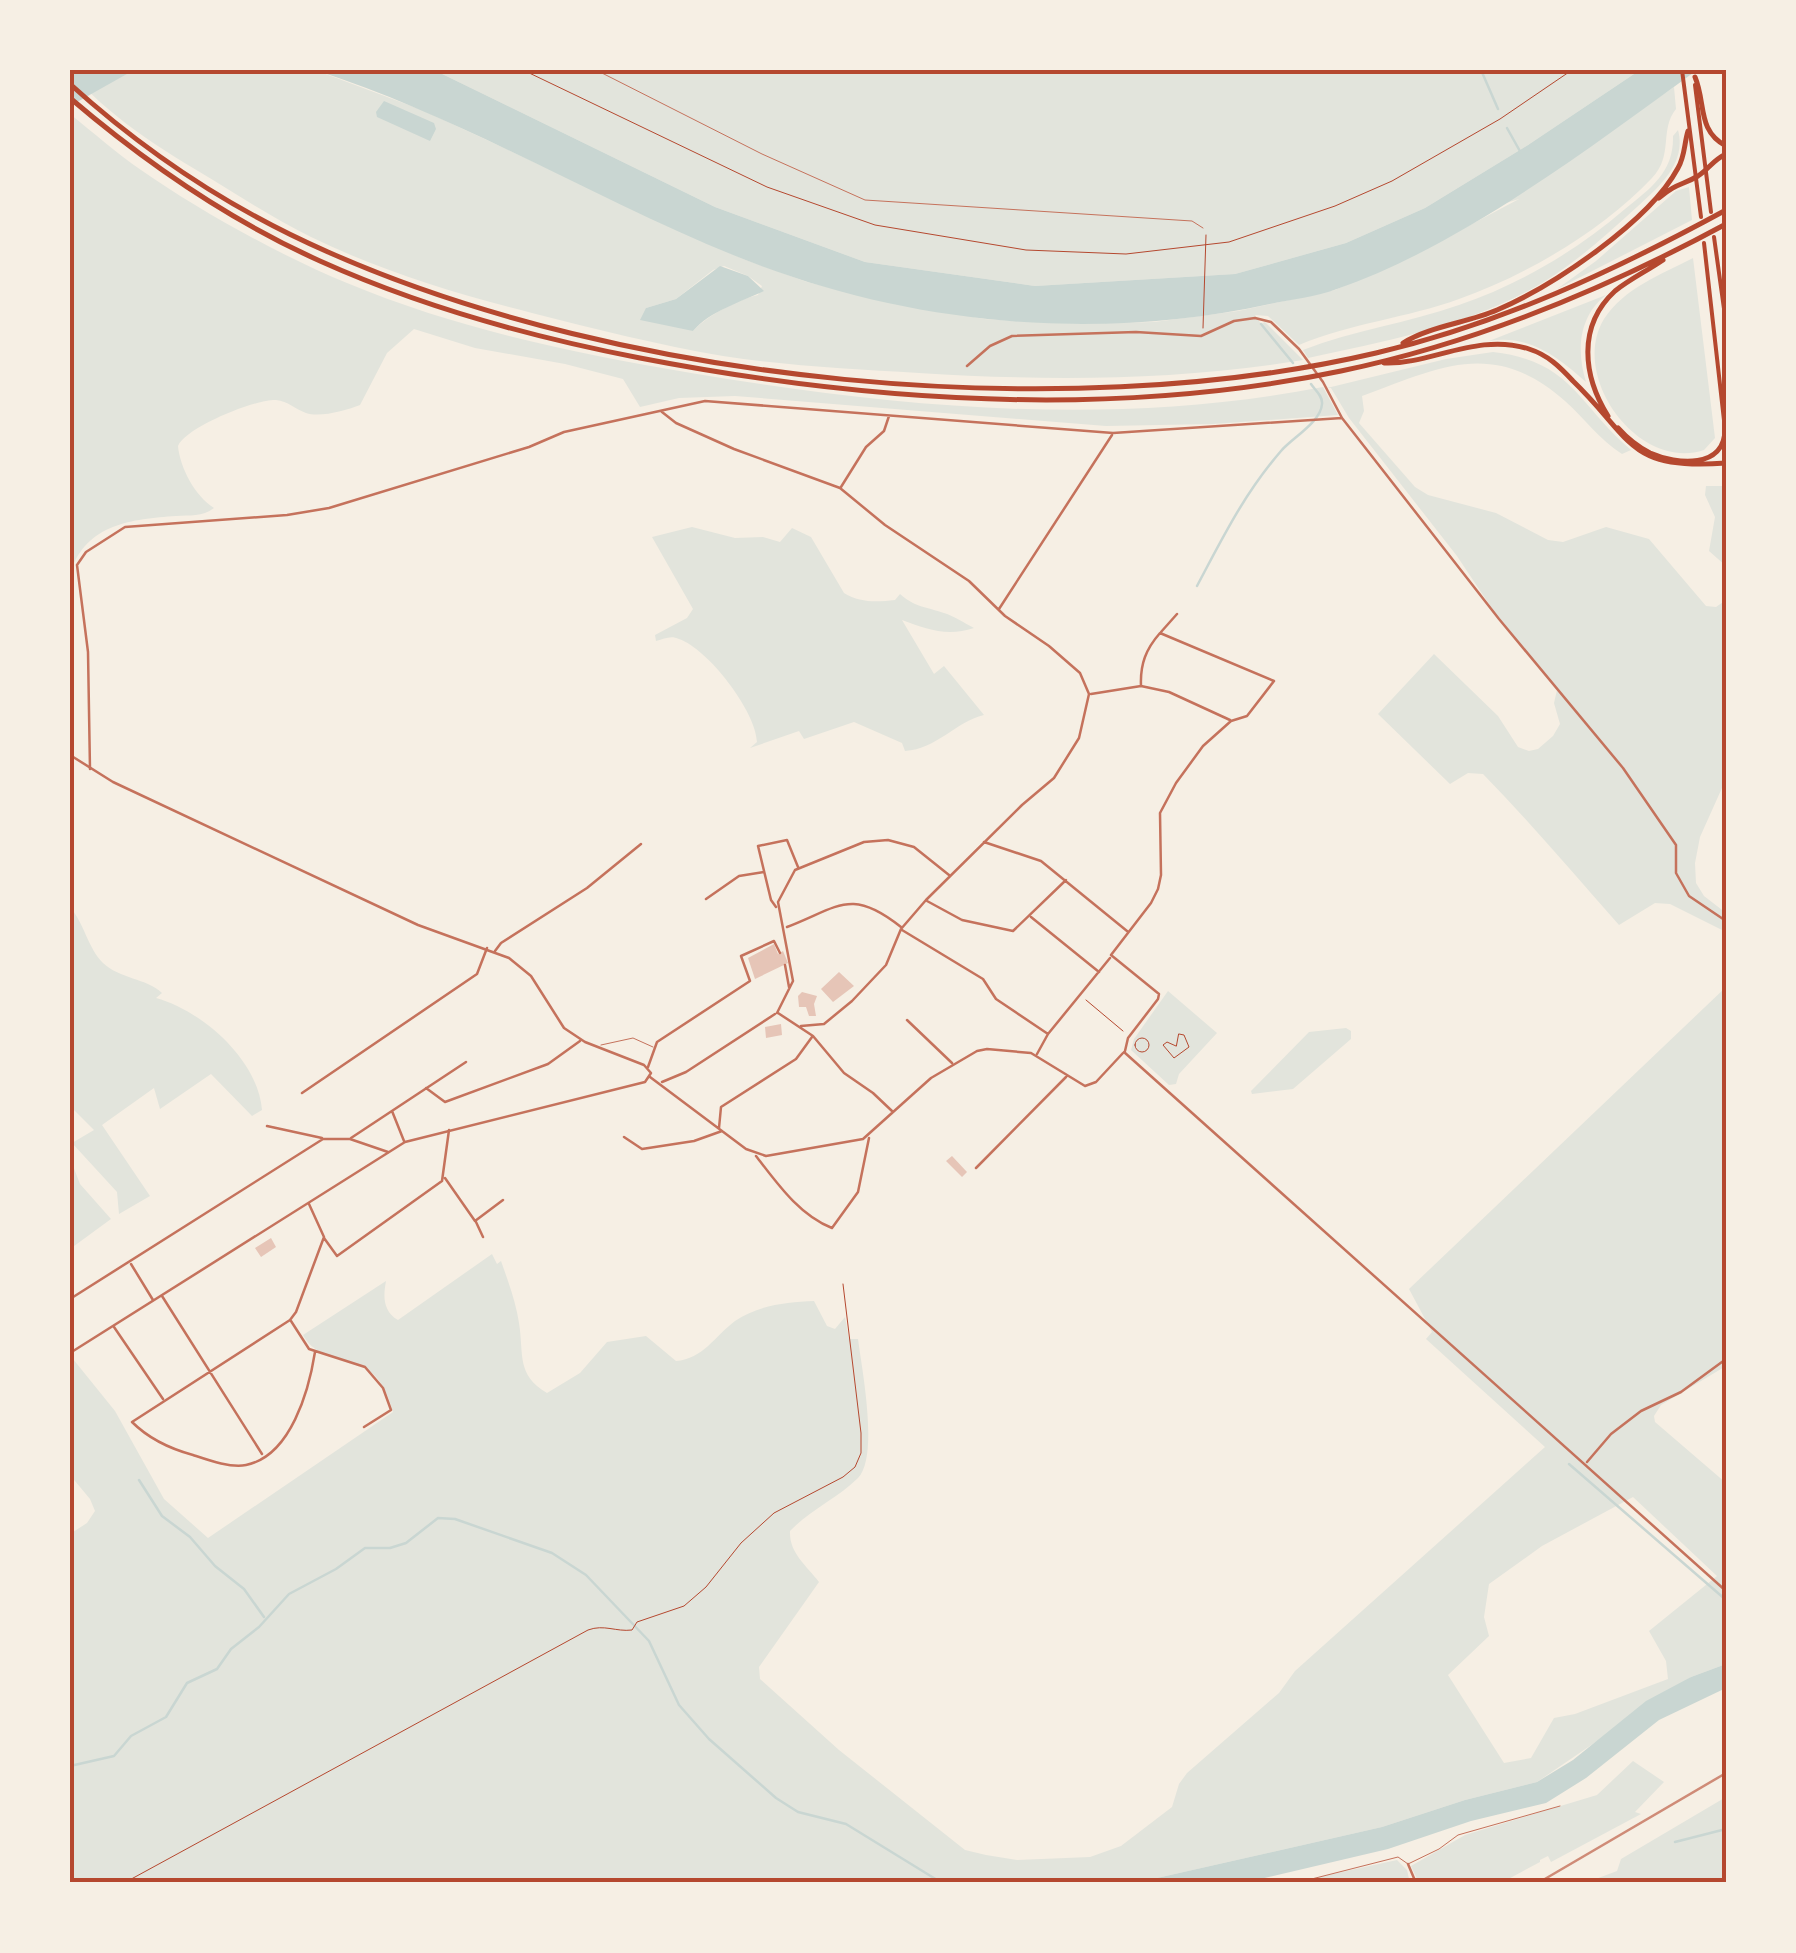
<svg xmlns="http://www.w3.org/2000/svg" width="1796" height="1953" viewBox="0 0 1796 1953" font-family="Inter,sans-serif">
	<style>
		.green { fill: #e2e4dc; fill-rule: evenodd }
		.water { fill: #c9d6d2 }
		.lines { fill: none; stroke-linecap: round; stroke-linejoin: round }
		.stream { stroke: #c9d6d2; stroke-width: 2.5 }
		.building { fill: #e6c5b7 }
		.path { stroke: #b5482f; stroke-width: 1 }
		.service { stroke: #c5725c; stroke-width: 1 }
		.minor { stroke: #c5725c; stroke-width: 2.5 }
		.tertiary { stroke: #c5725c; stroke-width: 2.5 }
		.secondary { stroke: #b5482f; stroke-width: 4 }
		.motorway { stroke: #b5482f; stroke-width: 5 }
		.rail { stroke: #cf8b77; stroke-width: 2.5 }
		.neatline { fill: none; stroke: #b5482f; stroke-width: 4 }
	</style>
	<rect width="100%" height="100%" fill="#f6efe4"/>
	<!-- green -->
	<path class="green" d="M70,70h245l107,40 321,149 64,23 49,12 128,25 90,5 80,-2 84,-11 97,-21 73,-32 111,-59 -16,5 171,-117 2,22c-17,21 -2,46 -24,69 -49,52 -125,97 -193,121 -52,19 -108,24 -160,46l-31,-29 -13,-1 6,9 4,-2 38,38c-128,21 -255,21 -384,13 -65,-4 -131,-7 -196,-17 -64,-11 -128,-27 -191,-43 -76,-19 -151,-42 -221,-76 -34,-17 -66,-37 -98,-57 -50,-30 -107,-64 -143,-110zM724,266l24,10 14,10 -4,9c-21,5 -50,20 -65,36l-47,-23 30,-9 37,-29z
		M434,70h749l7,3 1,-3h449l-112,75 -103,63 -79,35 -111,31 -200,12 -170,-24 -150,-55z
		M70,114c24,19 46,39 71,56 57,40 142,87 206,113 110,46 227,70 344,90 208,35 423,55 632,14l15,28 -125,9 -107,2 -371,-30 -56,2 -39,9 -17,-28 -58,-15 -90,-16 -61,-19 -27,24 -27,52c-13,5 -40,13 -54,8 -11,-4 -18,-12 -30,-13 -20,-1 -90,27 -98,46 2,22 17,50 36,62 -12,9 -24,7 -38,8 -44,3 -89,8 -105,55z
		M1678,130c9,33 -19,57 -41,77 -34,31 -68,62 -109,84 -67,36 -146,51 -220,67l-5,-8c51,-20 105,-27 156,-45 61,-21 117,-54 166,-96 26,-21 49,-37 48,-73z
		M1689,187l3,33 -135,69 39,-28 80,-70z
		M1693,258l22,180 -11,12c-66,22 -135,-74 -100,-131 20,-31 58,-45 89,-61z
		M1606,295c-27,21 -30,55 -20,87 -28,-25 -57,-48 -97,-41z
		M1493,352c79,9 85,53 138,98l-9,4c-23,-15 -37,-35 -57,-53 -72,-63 -124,-34 -203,-5l2,15 -5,12 56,64 13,8 68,18 52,27 15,2 43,-15 43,12 57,67 10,1 10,-7v179l-26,58 -5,26 1,20 8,13 22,17v19l-56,-28 -15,-1 -36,22c-45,-51 -88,-102 -136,-151l-15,-1 -18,11 -72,-70 56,-60 64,62 20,31 11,4 9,-2 15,-13 7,-12 -6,-21 3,-13 -58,-71 -42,-63 -108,-138 -18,-30h-4l119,-29z
		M1706,486h20v80l-17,-15 6,-34 -10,-22z
		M692,527l43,11 28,-1 17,5 12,-14 19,9 33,56c16,10 33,9 51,7l5,-6c14,13 27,13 44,19 10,3 20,10 30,15 -27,9 -48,1 -72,-8l32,54 10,-8 40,49c-29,7 -47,34 -79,36l-3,-8 -48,-21 -50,17 -5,-8 -49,17 7,-6c-1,-31 -49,-93 -78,-103 -9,-4 -14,0 -23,2l-1,-6 32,-17 6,-9 -41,-72z
		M70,907c14,16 18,41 33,56 17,16 43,15 59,30l-6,5c47,13 102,62 106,112l-10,6 -41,-42 -51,35 -6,-21 -52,37 48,71 -31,18 -2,-22 -45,-49 22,-13 -24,-24z
		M1726,987v379l-65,39 -7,11 1,6 71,61v181l-35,13 -154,105 -72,18 -83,27 -247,56h-1065v-349l17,-11 8,-12 -5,-12 -20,-24v-114l3,-2 42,52 49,88 44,39 185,-126c-18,-72 -69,-38 -90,-77l83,-54c-3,16 -3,30 12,39l94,-66 5,10 4,-3c7,20 15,41 18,62 5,31 -3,52 28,70l33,-20 27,-31 39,-6 30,25c27,-2 39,-25 59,-40 24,-16 52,-19 79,-20l13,25 8,3 10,-12 4,22h9c4,31 21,117 0,139 -20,20 -48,32 -68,53 -1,22 16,34 29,51l-60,85 1,12 79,71 126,100 21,5 31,5 73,-3 31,-11 51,-39 7,-23 8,-11 92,-80 16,-22 250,-224 -119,-108 6,-7 -23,-43zM1633,1497l84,79 -68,55 17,30 2,18 -93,35 -21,4 -23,40 -27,5 -56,-88 41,-39 -5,-19 5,-33 53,-38z
		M1168,991l49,42 -38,41 -3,10 -7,1 -38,-35 3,-11z
		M1346,1028l5,3v8l-58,50 -41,5 -1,-3 58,-59z
		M70,1158l10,26 31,35 -41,30z
		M1633,1761l31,21 -29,30 6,2 -90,48 -3,-6 -8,4v2l-39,21h-82l-8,-17 54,-31 132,-40z
		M1726,1797v86h-141l32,-12 4,-12z
		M1397,1860l10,10 3,13h-119z"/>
	<!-- water -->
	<path class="water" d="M70,70h64l-64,36z
		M315,70h119l281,137 150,55 170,24 200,-12 111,-31 79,-35 103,-63 112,-75h57c-106,77 -236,176 -360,219 -21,8 -45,10 -67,15 -174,38 -361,21 -527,-45 -145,-58 -279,-141 -428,-189z
		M384,101l50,22 2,6 -6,12 -53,-24 -1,-5z
		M720,266l28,10 16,15c-23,11 -54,20 -71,40l-53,-11 6,-12 30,-9z
		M1726,1664v24l-67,32 -73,58 -40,25 -75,18 -83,28 -145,34h-108l247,-56 83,-27 72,-18 36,-22 73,-59 45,-24z"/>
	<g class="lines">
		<!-- stream -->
		<path class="stream" d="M1481,70l17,39
			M1507,128l14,25
			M1261,324l32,39
			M1197,586c26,-49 47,-92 84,-135 11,-13 40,-29 41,-47 1,-8 -7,-14 -11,-20
			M1569,1464l157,136
			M139,1480l23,36 28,21 25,29 29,23 20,28
			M70,1766l44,-10 17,-20 35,-19 21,-34 30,-14 14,-20 28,-22 30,-33 47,-25 29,-21h25l16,-5 32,-25 17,1 97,34 34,22 63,66 30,64 30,34 67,59 22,14 48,12 96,59
			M1675,1842l51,-13"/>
	</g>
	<!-- building -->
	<path class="building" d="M774,944l4,10 5,-3 5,12 -33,16 -7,-21z
		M839,972l15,14 -21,16 -12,-13z
		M802,992l15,4 -3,8 2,12h-7l-3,-9h-7l-1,-11z
		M781,1024l1,11 -16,3 -1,-11z
		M952,1156l15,16 -5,5 -16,-16z
		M271,1238l5,9 -15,10 -6,-9z"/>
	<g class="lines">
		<!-- path -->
		<path class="path" d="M523,70l244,117 108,38 151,25 100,4 103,-12 106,-36 57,-25 108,-62 72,-49
			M1203,328l3,-93
			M1086,1000l37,31
			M1179,1034l5,1 5,12 -15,11 -11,-13 4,-3 9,4z
			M1135 1045a7 7 0 1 1 14 0a7 7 0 1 1-14 0Z
			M124,1883l464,-253c16,-6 28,2 44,0l5,-8 47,-16 22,-19 35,-44 33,-30 69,-36 12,-10 6,-14v-20l-18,-149"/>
		<!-- service -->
		<path class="service" d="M596,70l166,84 103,46 327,21 11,7
			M601,1045l32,-7 20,9
			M1296,1883l102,-26 10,7 31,-15 19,-14 102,-29"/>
		<!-- minor -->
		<path class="minor" d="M967,366l23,-20 22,-10 124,-4 65,4 33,-15 21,-3 16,4 28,27 24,33 19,36 157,201 124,149 53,77v28l13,23 37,25
			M662,412l14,11 58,26 106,39 45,37 84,56 36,35 44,30 31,27 9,21 -10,44 -25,40 -32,27 -96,95 -25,29 -15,36 -34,36 -28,23 -23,2
			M841,487l25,-40 18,-16 5,-15
			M999,609l113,-174
			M1161,632l16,-18
			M1091,694l50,-8 28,6 61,28
			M90,769l-2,-117 -11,-87 9,-13 39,-25 162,-12 42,-7 200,-61 35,-15 141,-31 408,32 229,-15
			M984,842l57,19 86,70
			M706,899l33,-23 25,-4
			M927,901l35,19 51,11 53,-51
			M776,907l-5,-7 -13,-54 29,-6 11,27
			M1031,917l68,55
			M787,927c52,-20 64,-40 114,0
			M902,930l81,49 13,20 52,35
			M495,951l6,-8 86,-55 54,-44
			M785,965l4,22
			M777,1013l16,-32 -15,-79 17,-32 69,-28 24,-2 26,7 35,28
			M778,1013l35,23 31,37 29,20 19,18
			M907,1020l45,43
			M1125,1051l3,-13 30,-39 1,-5 -48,-39 40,-52 7,-14 3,-14 -1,-62 16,-30 27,-37 28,-25 16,-5 27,-35 -114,-48c-14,16 -20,31 -19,53
			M1124,1052l602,539
			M1037,1054l11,-20 62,-76
			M648,1067l9,-25 93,-61 -9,-25 33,-15 6,12
			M650,1077l96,72 20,7 97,-17 68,-61 46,-27 10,-2 44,4 54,33 11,-4 27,-29
			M662,1082l24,-10 89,-58
			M426,1088l19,14 103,-38 32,-23
			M302,1093l175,-119 10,-26
			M392,1111l12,30
			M267,1126l55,12
			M719,1128l2,-21 75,-48 16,-22
			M624,1137l18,12 52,-8 28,-10
			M351,1138l115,-76
			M756,1156c21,27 43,59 76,72l26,-36 11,-54
			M976,1168l90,-91
			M445,1178l30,43 28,-21
			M309,1204l15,33 -28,75 -6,8 -158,102c16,16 39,27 61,33 15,5 37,13 53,10 45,-9 63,-75 69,-113
			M476,1222l7,15
			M324,1238l13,18 105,-75 7,-51
			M131,1264l22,36
			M162,1296l100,158
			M70,1299l253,-160h27l38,13
			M291,1321l18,28 56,18 18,21 8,22 -27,17
			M114,1327l49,72
			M1587,1462l24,-28 30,-23 40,-19 45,-33
			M1408,1864l8,19"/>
		<!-- tertiary -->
		<path class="tertiary" d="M70,755l43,27 305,143 91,33 22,18 33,52 21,14 59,23 7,8 -6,9 -240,60 -335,211"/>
		<!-- secondary -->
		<path class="secondary" d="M1682,70l19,147
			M1695,85l16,127
			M1714,237l12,86
			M1704,243l21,186"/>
		<!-- motorway -->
		<path class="motorway" d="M1695,77c11,26 2,54 31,69
			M70,84c75,68 164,127 258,168 295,131 733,175 1048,101 124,-29 238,-82 350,-143
			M70,98c76,65 159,122 250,163 102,46 211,76 320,97 228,44 472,61 701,13 135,-28 263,-81 385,-147
			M1659,198c17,-15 24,-13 39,-22 11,-7 15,-16 28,-22
			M1403,343c27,-17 64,-20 94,-33 56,-24 152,-88 181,-142 7,-12 6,-24 10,-37
			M1384,363c46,2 94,-31 145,-14 19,6 31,18 44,32 61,59 54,90 153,82
			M1608,416c-25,-40 -31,-90 7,-125 15,-12 32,-20 48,-31
			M1618,428c9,10 20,19 32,25 27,12 75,16 75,-24"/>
		<!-- rail -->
		<path class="rail" d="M1538,1883l188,-110"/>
	</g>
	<!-- border -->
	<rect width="1796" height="1953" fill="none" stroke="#f6efe4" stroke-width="145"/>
	<rect x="72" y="72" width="1652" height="1808" class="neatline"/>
</svg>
